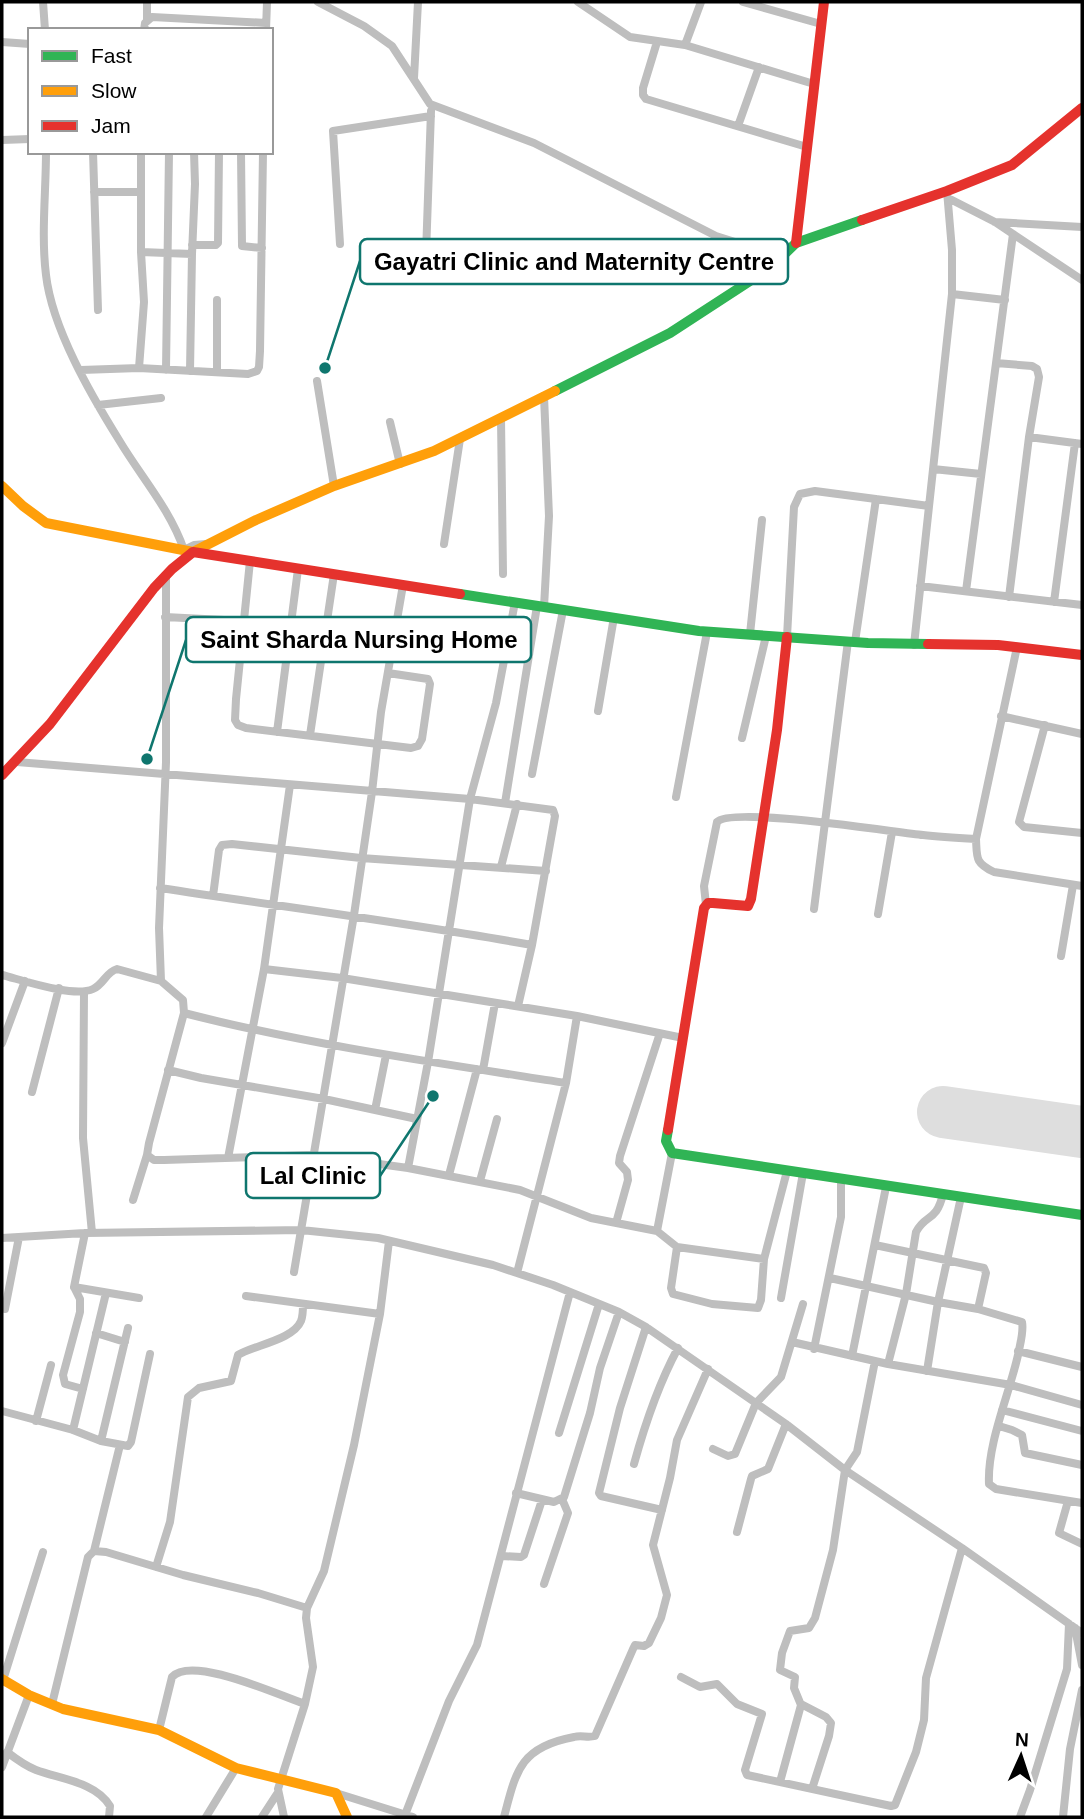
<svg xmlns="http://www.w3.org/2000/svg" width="1084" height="1819" viewBox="0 0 1084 1819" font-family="Helvetica,sans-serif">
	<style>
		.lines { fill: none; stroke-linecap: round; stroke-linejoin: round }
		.runway { stroke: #dedede; stroke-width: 52 }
		.street { stroke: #bebebe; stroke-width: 8 }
		.fast { stroke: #30b455; stroke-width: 10 }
		.slow { stroke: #ff9f0a; stroke-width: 10 }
		.jam { stroke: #e5322d; stroke-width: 10 }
		.leader { fill: none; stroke: #0f766e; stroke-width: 2.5 }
		.callout-dot { fill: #0f766e; stroke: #fff; stroke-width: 2.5 }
		.callout { fill: #fff; stroke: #0f766e; stroke-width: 2.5 }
		.callout-label { font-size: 24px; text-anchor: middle; font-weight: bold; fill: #000 }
	</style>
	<rect width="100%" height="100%" fill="#fff"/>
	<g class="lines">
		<!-- runway -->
		<path class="runway" d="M943,1112l139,20"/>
		<!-- street -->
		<path class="street" d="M43,2l2,28
			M318,2l46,24 28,20 38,58 104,39 182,93 66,21
			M578,2l52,35 55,8 129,39
			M743,2l78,22
			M147,19v-17
			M144,30l1,-7 7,-6 114,6
			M266,30l1,-28
			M2,42l28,2
			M657,42l-14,46v7l3,4 161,48
			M685,45l16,-43
			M414,78l4,-76
			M738,126l21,-59
			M2,140l28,-1
			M46,152c0,40 -5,83 0,123 6,53 45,120 73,165 22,37 51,69 65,110l10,-5 12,-1
			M93,152l5,158
			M241,152l1,94 20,2
			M94,192h47
			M948,198l47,24 87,58
			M995,222l87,5
			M340,244l-7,-113 98,-15
			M192,245h24l2,-2 1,-91
			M141,252l51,2 3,-70 -1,-32
			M426,254l5,-143
			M952,294l53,6
			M217,300v72
			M996,363l36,3 5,3 2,8 -10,60 -20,160
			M139,368l5,-66 -3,-50v-100
			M81,370l58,-2 109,6 9,-3 2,-4 1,-16 3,-199
			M166,370l3,-218
			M190,371l2,-117
			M317,381l17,105
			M98,405l63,-7
			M501,418l2,156
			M390,422l10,42
			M1029,437l53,7
			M933,469l48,5
			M444,544l16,-105
			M250,561l-14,138 -1,21 3,5 8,3 165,20 7,-2 4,-7 8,-55 -2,-5 -40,-6
			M166,575v187l-7,166 2,53 22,19 1,13c125,32 254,50 382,70
			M920,586l162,19
			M966,591l47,-357
			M1054,602l21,-159
			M544,607l5,-91 -5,-120
			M165,617l79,4
			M750,634l12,-114
			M787,637l7,-130 6,-13 15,-3 114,15
			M855,642l21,-143
			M914,645l38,-351v-44l-5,-59
			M598,711l16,-94
			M1001,716l81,18
			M1045,725l-26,97 5,5 58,6
			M277,732l21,-163
			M310,735l24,-161
			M742,738l24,-102
			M17,762l453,37 83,11 2,6 -23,129 -14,61
			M532,774l31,-164
			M676,797l31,-165
			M505,803l32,-197
			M976,839l41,-192
			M501,867l16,-63
			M160,888c124,19 248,35 372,57
			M213,896l6,-46 3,-5 10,-1 129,14 185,13
			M706,905l-2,-19 13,-64c14,-16 175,10 206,13 17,2 35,3 53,4 1,19 -1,24 18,33l88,14
			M814,909l34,-268
			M878,914l14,-82
			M1061,956l12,-71
			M264,969l78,9 235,38 -11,67 -49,190
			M2,975c20,5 72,23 91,14 11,-5 13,-17 24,-20l44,12
			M84,992l-1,146 9,95
			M184,1013l-35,130 -2,12 7,5h10l150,-5 94,13 20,-106 42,-263 26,-96 19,-101
			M577,1016l106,22
			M2,1043l23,-62
			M168,1070l33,8 123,21 93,20
			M483,1070l12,-67
			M32,1092l27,-104
			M375,1110l11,-55
			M672,1153l-15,78 20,16 87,12
			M228,1158l36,-189 26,-184
			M408,1168l112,22 71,28 66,13
			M449,1175l28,-106
			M480,1181l17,-62
			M133,1200l14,-45
			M616,1223l12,-43 -1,-8 -8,-9 1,-7 40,-123
			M2,1238l83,-5 216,-3 77,8 115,27 60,20 66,27 27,15 140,97 59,46 117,78 120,85
			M875,1245l109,23 2,5 -8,36
			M677,1247l-6,41 2,6 39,10 46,4 3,-8 3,-41 23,-88
			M294,1272l60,-357 18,-123 9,-80 22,-127
			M830,1278l108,24 40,7 44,13c2,10 -2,22 -4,33 -9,40 -31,89 -29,129l7,5 86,14
			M74,1287l65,11
			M246,1296l134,18
			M781,1298l22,-125
			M5,1309l14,-72
			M646,1327l-26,81 -21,85 2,3 61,14
			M96,1333l29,9
			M792,1342l96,22 123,21 71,20
			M814,1349l27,-132v-38
			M1018,1351l64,16
			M852,1356l34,-169
			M888,1364l18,-70 10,-62c10,-19 20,-9 27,-38
			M927,1371l11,-69 23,-105
			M83,1389l-18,-5 -2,-9 17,-63v-13l-6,-12 11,-54
			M1002,1410l80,21
			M2,1411l71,19 28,11 27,5 3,-4 19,-88
			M36,1421l15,-56
			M999,1426l13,4 10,5 3,18 57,12
			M73,1430l33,-137
			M559,1433l40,-129
			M101,1441l27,-113
			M713,1449l15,7 7,-2 21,-51 25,-26 22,-73
			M634,1464c11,-40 24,-79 44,-116
			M516,1493l38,9 10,-5 26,-84 10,-45 19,-56
			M1068,1501l-9,32 23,11
			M737,1532l14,-53 1,-3 16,-7 18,-45
			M94,1551l26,-106
			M501,1556l20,1 3,-2 18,-55
			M156,1567l14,-45 18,-125 11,-9 32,-7 7,-26c16,-10 55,-15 63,-34 2,-5 2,-12 2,-17
			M544,1584l24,-71 -6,-14
			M1075,1628l7,37
			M681,1677l19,10 17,-3 20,20 25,10 -17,56 2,5 144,31 4,-1 21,-53 8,-32 2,-42 36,-130
			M3,1680l40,-128
			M52,1704l36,-147 6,-6 12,1 77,23 75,18 49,15
			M801,1704l25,13 5,6 -2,13 -17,53
			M159,1730l13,-53c20,-22 106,18 133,27
			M7,1752c9,7 19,14 29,18 24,9 60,12 74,36l-1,11
			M2,1767l27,-72
			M780,1782l21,-77 -7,-17 1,-11 -15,-7 2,-17 8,-22 19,-3 6,-10 18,-68 12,-80 12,-18 18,-91
			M336,1793l77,24
			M405,1815l44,-114 28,-56 93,-353
			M206,1817l30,-49
			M262,1817l15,-23
			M284,1817l-6,-28 27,-85 8,-37 -7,-49 1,-10 17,-37 30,-126 26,-131 9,-73
			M504,1817c12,-46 16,-70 70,-80 7,-2 14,1 21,-1l38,-87 2,-4 9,1 5,-3 12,-25 6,-23 -14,-50 17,-67 7,-38 31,-71
			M1020,1817l10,-27 37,-121 2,-45
			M1063,1817l7,-68 12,-59"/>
		<!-- fast -->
		<path class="fast" d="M555,391l115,-58 100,-65 26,-25 66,-23
			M460,594l239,37 169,12 60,1
			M668,1130l-2,11 6,12 410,62"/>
		<!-- slow -->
		<path class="slow" d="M2,486l21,20 23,17 147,29 63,-32 78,-34 100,-35 121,-60
			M2,1679l27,16 34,14 96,21 77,38 100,25 11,24"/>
		<!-- jam -->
		<path class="jam" d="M862,220l85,-29 65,-26 70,-57
			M796,243l28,-241
			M928,644l70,1 84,10
			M2,775l48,-51 104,-136 18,-19 21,-17 267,42
			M668,1130l36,-222 4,-5h5l35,3 3,-7 26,-169 10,-93"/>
	</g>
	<!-- callouts -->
	<path class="leader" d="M325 368L360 261M147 759L186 640M433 1096L380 1176"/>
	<g class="callout-dot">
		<circle cx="325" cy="368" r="7"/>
		<circle cx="147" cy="759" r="7"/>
		<circle cx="433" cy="1096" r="7"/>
	</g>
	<g class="callout">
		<rect x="360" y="239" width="428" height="45" rx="7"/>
		<rect x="186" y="617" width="345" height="45" rx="7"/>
		<rect x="246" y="1153" width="134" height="45" rx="7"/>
	</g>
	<g class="callout-label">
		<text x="574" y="270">Gayatri Clinic and Maternity Centre</text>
		<text x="359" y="648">Saint Sharda Nursing Home</text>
		<text x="313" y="1184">Lal Clinic</text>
	</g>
	<!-- border -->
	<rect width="1084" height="1819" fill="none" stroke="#000000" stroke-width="7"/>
	<!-- legend -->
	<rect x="28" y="28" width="245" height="126" fill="#ffffff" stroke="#999999" stroke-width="2"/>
	<rect x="42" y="51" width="35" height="10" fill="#30b455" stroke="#999999" stroke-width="2"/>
	<text x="91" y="63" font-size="21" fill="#000000">Fast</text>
	<rect x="42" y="86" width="35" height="10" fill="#ff9f0a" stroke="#999999" stroke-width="2"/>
	<text x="91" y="98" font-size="21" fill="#000000">Slow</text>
	<rect x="42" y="121" width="35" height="10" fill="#e5322d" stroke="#999999" stroke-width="2"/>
	<text x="91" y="133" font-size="21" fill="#000000">Jam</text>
	<!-- north arrow -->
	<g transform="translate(1021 1756) rotate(3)" stroke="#ffffff" stroke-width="5" paint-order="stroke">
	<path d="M0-5L12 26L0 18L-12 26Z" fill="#000000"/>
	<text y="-10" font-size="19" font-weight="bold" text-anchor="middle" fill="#000000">N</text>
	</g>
</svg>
